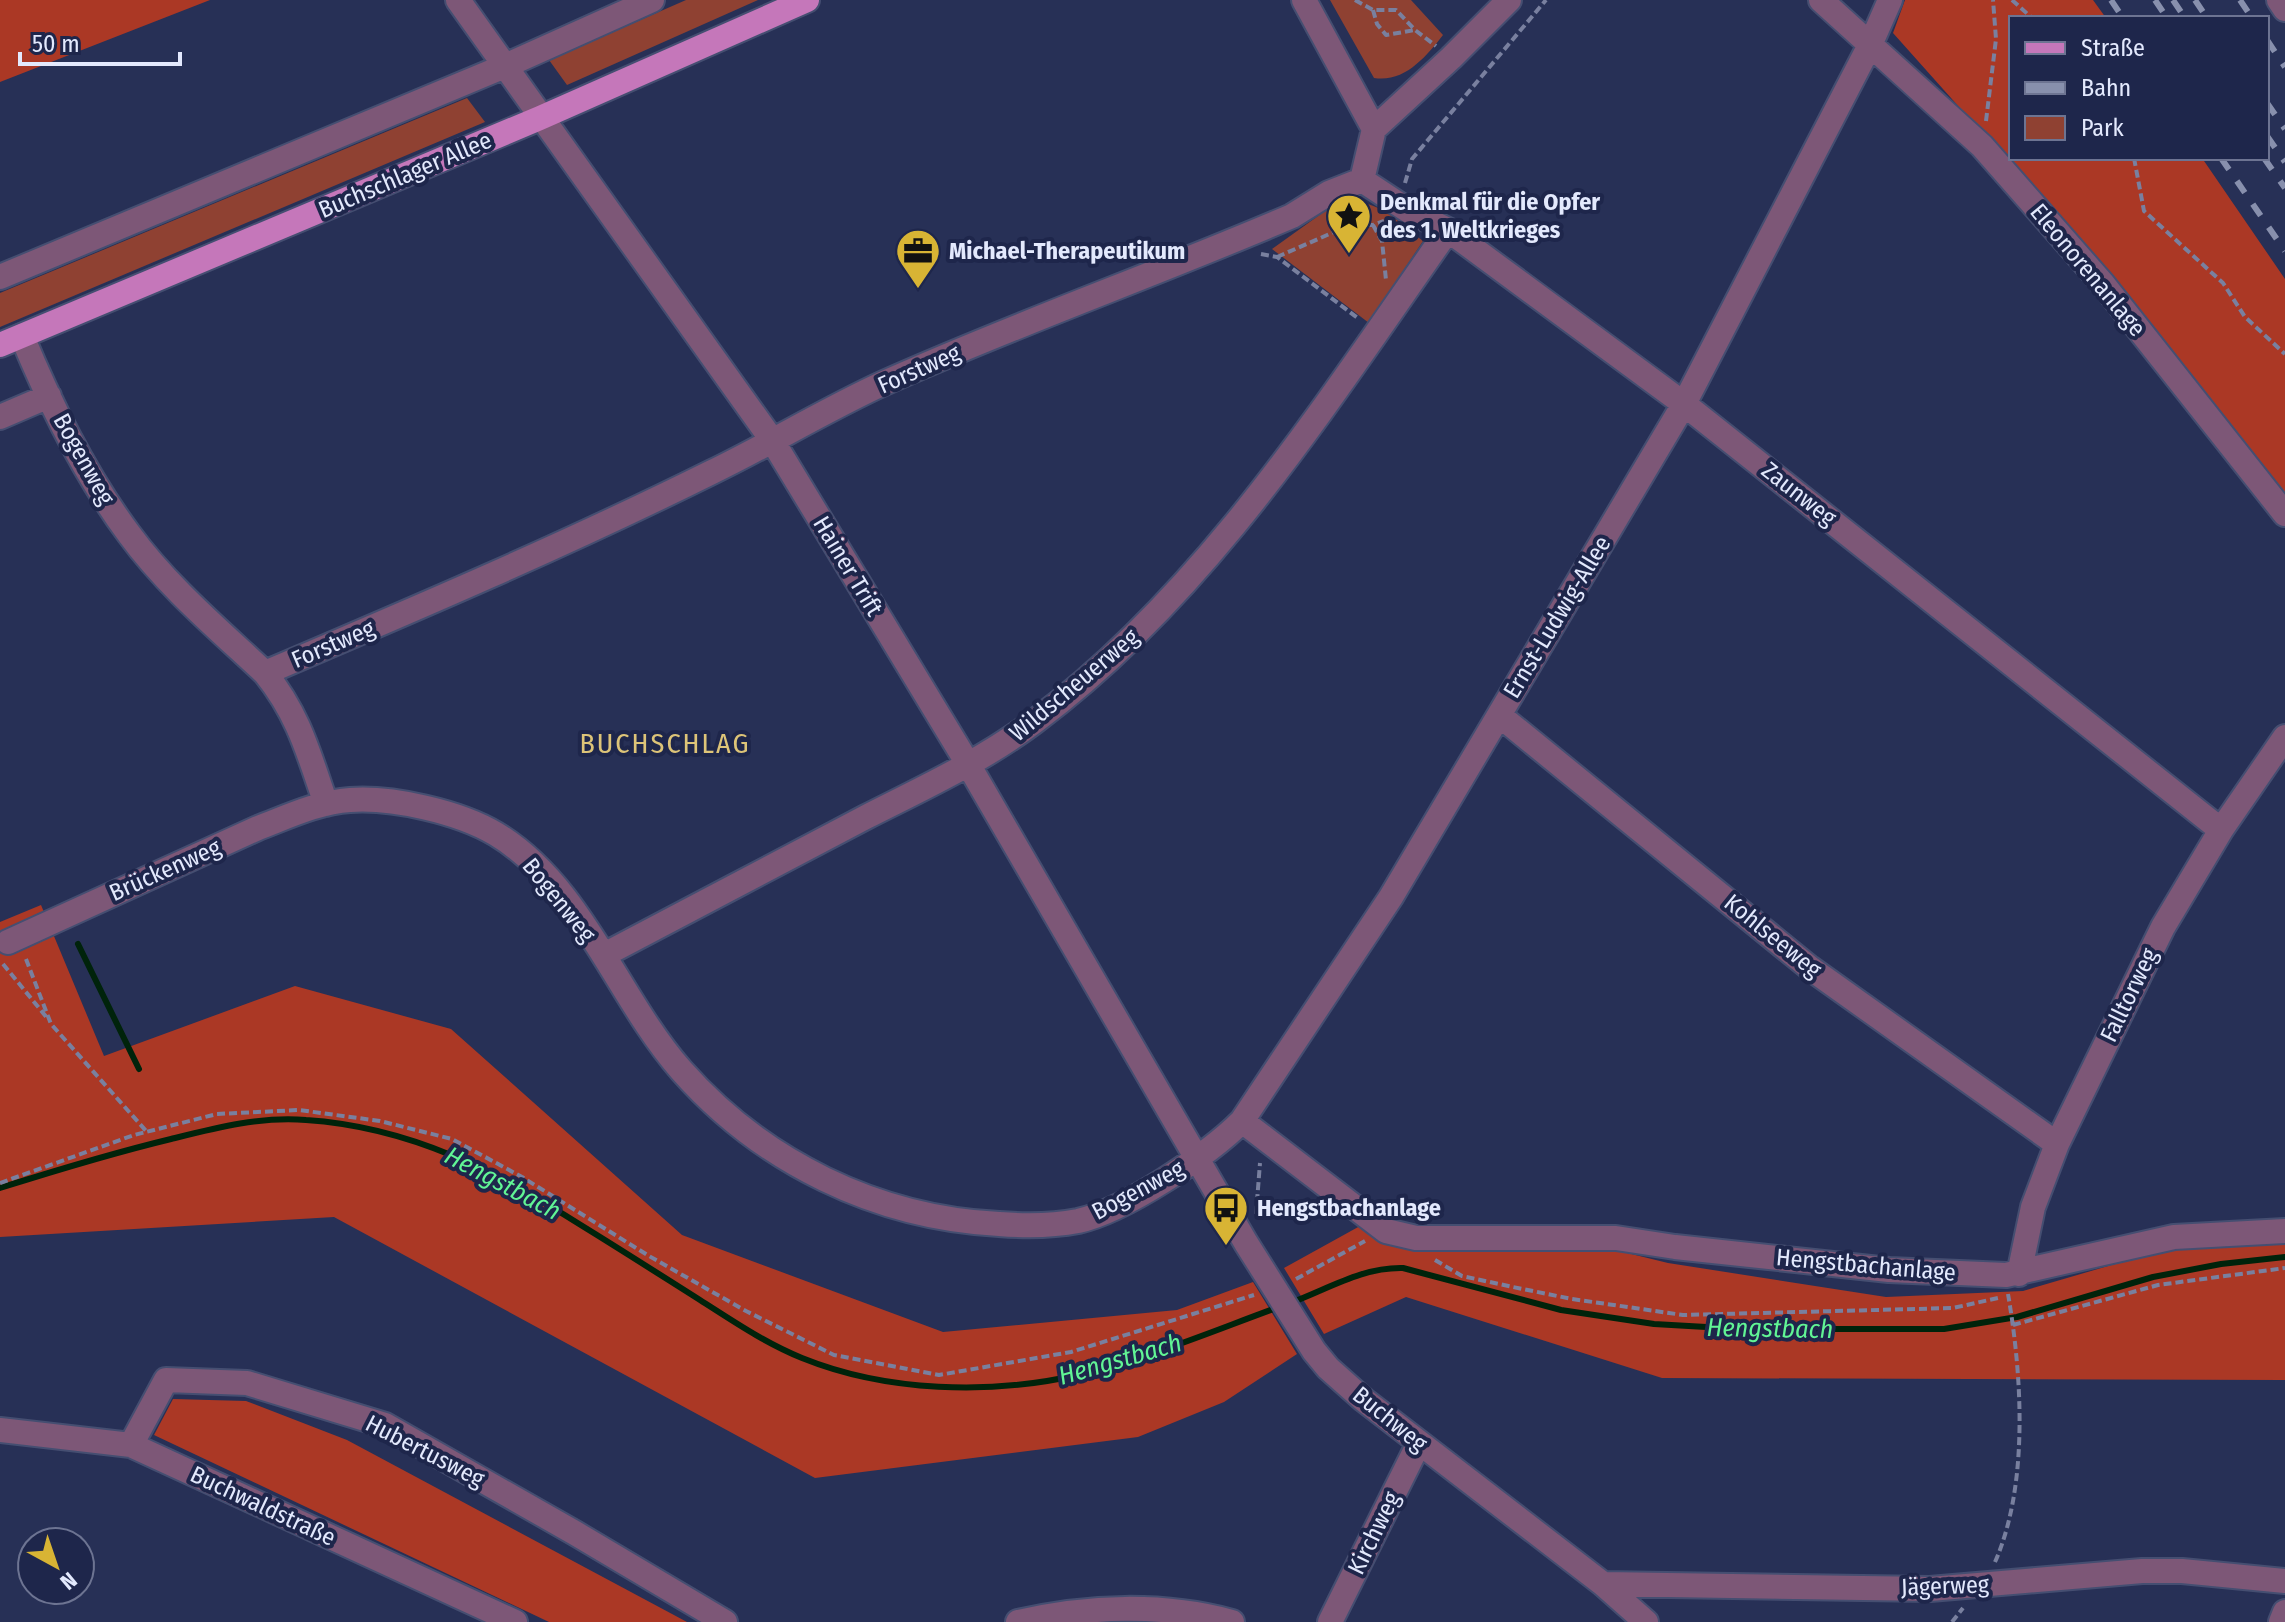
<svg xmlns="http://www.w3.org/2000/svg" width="2285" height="1622" viewBox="0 0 2285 1622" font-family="'Fira Sans Condensed',sans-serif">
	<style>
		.green { fill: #8f4132 }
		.forest { fill: #ab3825 }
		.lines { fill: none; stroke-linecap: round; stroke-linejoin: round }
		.stream { stroke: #00230b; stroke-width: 6 }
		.minor-casing { stroke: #454e71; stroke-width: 28 }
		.major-casing { stroke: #454e71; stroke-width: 28 }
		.path { stroke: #79809f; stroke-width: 4; stroke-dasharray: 8 4; stroke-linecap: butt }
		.minor { stroke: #7d5777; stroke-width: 24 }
		.major { stroke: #c577ba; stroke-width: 24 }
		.rail { stroke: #8890ad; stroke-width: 6; stroke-dasharray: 14 14; stroke-linecap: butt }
		.labels { text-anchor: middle; stroke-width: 8; stroke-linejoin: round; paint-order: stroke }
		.street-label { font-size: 24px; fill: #e3e9fd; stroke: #1e264b }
		.poi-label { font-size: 24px; font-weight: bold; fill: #e3e9fd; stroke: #1e264b; text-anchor: start }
		.water-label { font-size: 26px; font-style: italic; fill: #61f595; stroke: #1e264b }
		.quarter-label { font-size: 28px; letter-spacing: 2px; fill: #ddc478; stroke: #1e264b }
	</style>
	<rect width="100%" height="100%" fill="#273056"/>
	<!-- green -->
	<path class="green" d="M686,0h72l-191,85 -18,-25z
		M1330,0h81l32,35c-17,22 -39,48 -69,43z
		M467,98l18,24 -485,205v-34z
		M1339,201c38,-3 56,18 84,40l-54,82 -97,-74z"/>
	<!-- forest -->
	<path class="forest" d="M0,0h210l-210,82z
		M1905,0h188l13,18h-95v140h191l83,121v222l-177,-227 -215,-241z
		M41,905l63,151 191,-70 156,43 231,206 261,97 234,-22 76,-28 44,72 -73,48 -86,35 -323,41 -481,-261 -334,20v-315z
		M1360,1226l94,24 157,-1 57,14 218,34 137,-6 153,-45 109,-4v138l-623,-2 -256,-81 -82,37 -40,-66z
		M173,1399l73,2 101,39 340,182h-138l-395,-187z"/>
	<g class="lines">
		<!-- stream -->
		<path class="stream" d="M78,944l61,125
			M0,1188c57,-18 113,-35 171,-49 44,-11 90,-23 135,-19 106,7 191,52 278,107 39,24 78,49 116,73 33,21 65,43 102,58 84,34 188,37 276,17 69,-16 135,-44 201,-68
			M1290,1303c38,-14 72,-36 113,-35l158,42 93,14 87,5h203l73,-12 136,-40 68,-13 64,-7"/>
		<!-- minor casing -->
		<g class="minor-casing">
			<path id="minor" d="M458,0l314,440 196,324 278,479 68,108 14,17 36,32 239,184 43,38
				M1304,0l70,129
				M1821,0l161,146 121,138 182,230
				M2279,0l6,9
				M1362,180l47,31 39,19 236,174 537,426
				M1362,180l12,-51 77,-71 58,-58
				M0,277l505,-211 147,-66
				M22,336c28,68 63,139 107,198 38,52 89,95 136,139 34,42 44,82 61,131
				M0,417l49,-21
				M265,673c150,-64 300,-128 447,-201 58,-28 113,-62 172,-89 134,-60 273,-109 408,-167l37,-23 33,-13
				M1499,715l311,253 247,176
				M8,942l250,-114c29,-11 60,-26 92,-28 43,-3 109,12 146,34 86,52 121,163 185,236 81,92 196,148 318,154 26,2 53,2 79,-3 46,-10 130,-66 164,-100l149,-224 293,-493 187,-361 19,-43
				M604,955c87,-46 175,-92 262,-138 57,-29 116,-56 168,-95 173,-129 291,-317 414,-492
				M1242,1121l144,110 30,7h200l59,9 214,23 117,5 168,-38 111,-6
				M2019,1274l14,-67 24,-63 106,-217 58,-97 64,-93
				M0,1430l131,15 384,177
				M131,1445l35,-65 81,3 138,42 190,108 150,89
				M1603,1584l327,5 212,-18h40l103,10
				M1018,1622c69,-16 145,-19 214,0
				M1330,1622l89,-179
				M2281,1622l4,-10"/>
		</g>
		<!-- major casing -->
		<g class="major-casing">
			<path id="major" d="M0,345l540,-227 267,-118"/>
		</g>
		<!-- path -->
		<path class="path" d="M1355,0l18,10h23l19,20 21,16
			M2012,0l20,18
			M1373,10l4,14 9,11 29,-5
			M1986,121l10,-82 -3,-39
			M2134,158l10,53 79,72 22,34 40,37
			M1405,183l7,-24 134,-159
			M1373,225l9,16 4,39
			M1261,254l16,3 82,62
			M1277,257l73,-32h23l11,-4
			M26,959l25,65 96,108
			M3,964l45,55
			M0,1183l134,-48 83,-21 82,-4 81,11 72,18 70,38 127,79 97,55 88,44 105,20 132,-23 183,-57
			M1256,1214l4,-51
			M1435,1260l27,16 51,11 59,12 111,16 270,-7 45,-10
			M1296,1279l69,-38
			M2013,1325l145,-40 127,-17
			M1995,1562c34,-77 27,-187 13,-268
			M1952,1622l11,-14"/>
		<!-- minor -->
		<use href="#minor" class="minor"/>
		<!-- major -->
		<use href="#major" class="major"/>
		<!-- rail -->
		<path class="rail" d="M2111,0l12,18
			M2155,0l12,18
			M2173,0l12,18
			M2195,0l12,18
			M2240,0l12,18
			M2267,40l18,27
			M2267,103l18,26
			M2267,136l18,26
			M2221,158l64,93
			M2264,158l21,30"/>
	</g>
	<!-- icons -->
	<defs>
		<g id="sight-pin" transform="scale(2.3)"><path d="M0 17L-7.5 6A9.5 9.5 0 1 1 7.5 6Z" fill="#d8b434" stroke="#1e264b"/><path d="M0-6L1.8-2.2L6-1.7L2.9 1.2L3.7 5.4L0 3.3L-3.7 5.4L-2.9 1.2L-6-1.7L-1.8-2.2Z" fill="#111"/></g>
		<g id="office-pin" transform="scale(2.3)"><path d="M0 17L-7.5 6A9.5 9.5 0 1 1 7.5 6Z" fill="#d8b434" stroke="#1e264b"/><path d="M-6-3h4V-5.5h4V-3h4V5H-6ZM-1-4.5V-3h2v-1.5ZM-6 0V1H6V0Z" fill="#111"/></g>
		<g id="bus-pin" transform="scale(2.3)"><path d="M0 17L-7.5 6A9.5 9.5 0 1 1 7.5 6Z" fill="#d8b434" stroke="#1e264b"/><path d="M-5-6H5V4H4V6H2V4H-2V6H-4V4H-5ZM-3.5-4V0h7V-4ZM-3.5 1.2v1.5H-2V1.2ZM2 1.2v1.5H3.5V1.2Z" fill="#111"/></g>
	</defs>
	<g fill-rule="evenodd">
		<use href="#sight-pin" x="1349" y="216"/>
		<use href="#office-pin" x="918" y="251"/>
		<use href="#bus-pin" x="1226" y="1208"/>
	</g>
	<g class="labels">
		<!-- street labels -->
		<g class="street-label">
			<text transform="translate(405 175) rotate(-23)" y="8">Buchschlager Allee</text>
			<text transform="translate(2088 270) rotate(50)" y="8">Eleonorenanlage</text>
			<text transform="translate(919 369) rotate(-24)" y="8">Forstweg</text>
			<text transform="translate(84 459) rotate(61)" y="8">Bogenweg</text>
			<text transform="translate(1799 494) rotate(38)" y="8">Zaunweg</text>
			<text transform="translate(848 566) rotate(59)" y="8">Hainer Trift</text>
			<text transform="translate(1557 617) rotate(-59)" y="8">Ernst-Ludwig-Allee</text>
			<text transform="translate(333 644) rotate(-23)" y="8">Forstweg</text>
			<text transform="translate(1074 685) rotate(-40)" y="8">Wildscheuerweg</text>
			<text transform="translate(165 870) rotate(-24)" y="8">Brückenweg</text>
			<text transform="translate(559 900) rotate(51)" y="8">Bogenweg</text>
			<text transform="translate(1773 936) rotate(39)" y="8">Kohlseeweg</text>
			<text transform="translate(2129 995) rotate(-64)" y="8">Falltorweg</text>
			<text transform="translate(1138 1190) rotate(-28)" y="8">Bogenweg</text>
			<text transform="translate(1866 1265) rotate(5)" y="8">Hengstbachanlage</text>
			<text transform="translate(1390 1419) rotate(39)" y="8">Buchweg</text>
			<text transform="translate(425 1451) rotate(27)" y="8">Hubertusweg</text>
			<text transform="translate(263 1506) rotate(25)" y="8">Buchwaldstraße</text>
			<text transform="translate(1374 1533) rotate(-64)" y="8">Kirchweg</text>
			<text transform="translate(1945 1586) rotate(-2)" y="8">Jägerweg</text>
		</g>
		<!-- poi labels -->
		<g class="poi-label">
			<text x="1380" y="210">Denkmal für die Opfer<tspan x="1380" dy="28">des 1. Weltkrieges</tspan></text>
			<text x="949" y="259">Michael-Therapeutikum</text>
			<text x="1257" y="1216">Hengstbachanlage</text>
		</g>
		<!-- water labels -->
		<g class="water-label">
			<text transform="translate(503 1183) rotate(28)" y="9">Hengstbach</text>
			<text transform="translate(1770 1328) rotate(1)" y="9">Hengstbach</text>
			<text transform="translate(1120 1359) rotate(-16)" y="9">Hengstbach</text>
		</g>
		<!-- quarter labels -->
		<g class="quarter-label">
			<text x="665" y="753">BUCHSCHLAG</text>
		</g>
	</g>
	<!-- legend -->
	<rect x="2009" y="16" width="260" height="144" fill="#1e264b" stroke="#6d7492" stroke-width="2"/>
	<rect x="2025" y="42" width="40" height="12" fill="#c577ba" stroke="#6d7492" stroke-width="2"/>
	<text x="2081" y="56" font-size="24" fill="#e3e9fd">Straße</text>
	<rect x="2025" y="82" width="40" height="12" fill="#8890ad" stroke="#6d7492" stroke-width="2"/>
	<text x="2081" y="96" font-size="24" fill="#e3e9fd">Bahn</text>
	<rect x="2025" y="116" width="40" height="24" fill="#8f4132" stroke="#6d7492" stroke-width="2"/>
	<text x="2081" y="136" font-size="24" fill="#e3e9fd">Park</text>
	<!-- north arrow -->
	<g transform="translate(56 1566) rotate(140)"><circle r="38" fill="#1e264b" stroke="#6d7492" stroke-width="2"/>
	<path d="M0-6L14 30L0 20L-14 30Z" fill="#d8b434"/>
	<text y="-12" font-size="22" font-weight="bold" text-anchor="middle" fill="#e3e9fd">N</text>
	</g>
	<!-- scale -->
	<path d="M20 52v12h160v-12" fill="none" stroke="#e3e9fd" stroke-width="4"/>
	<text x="32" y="52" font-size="24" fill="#e3e9fd" stroke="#1e264b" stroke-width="6" paint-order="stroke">50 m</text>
</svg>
